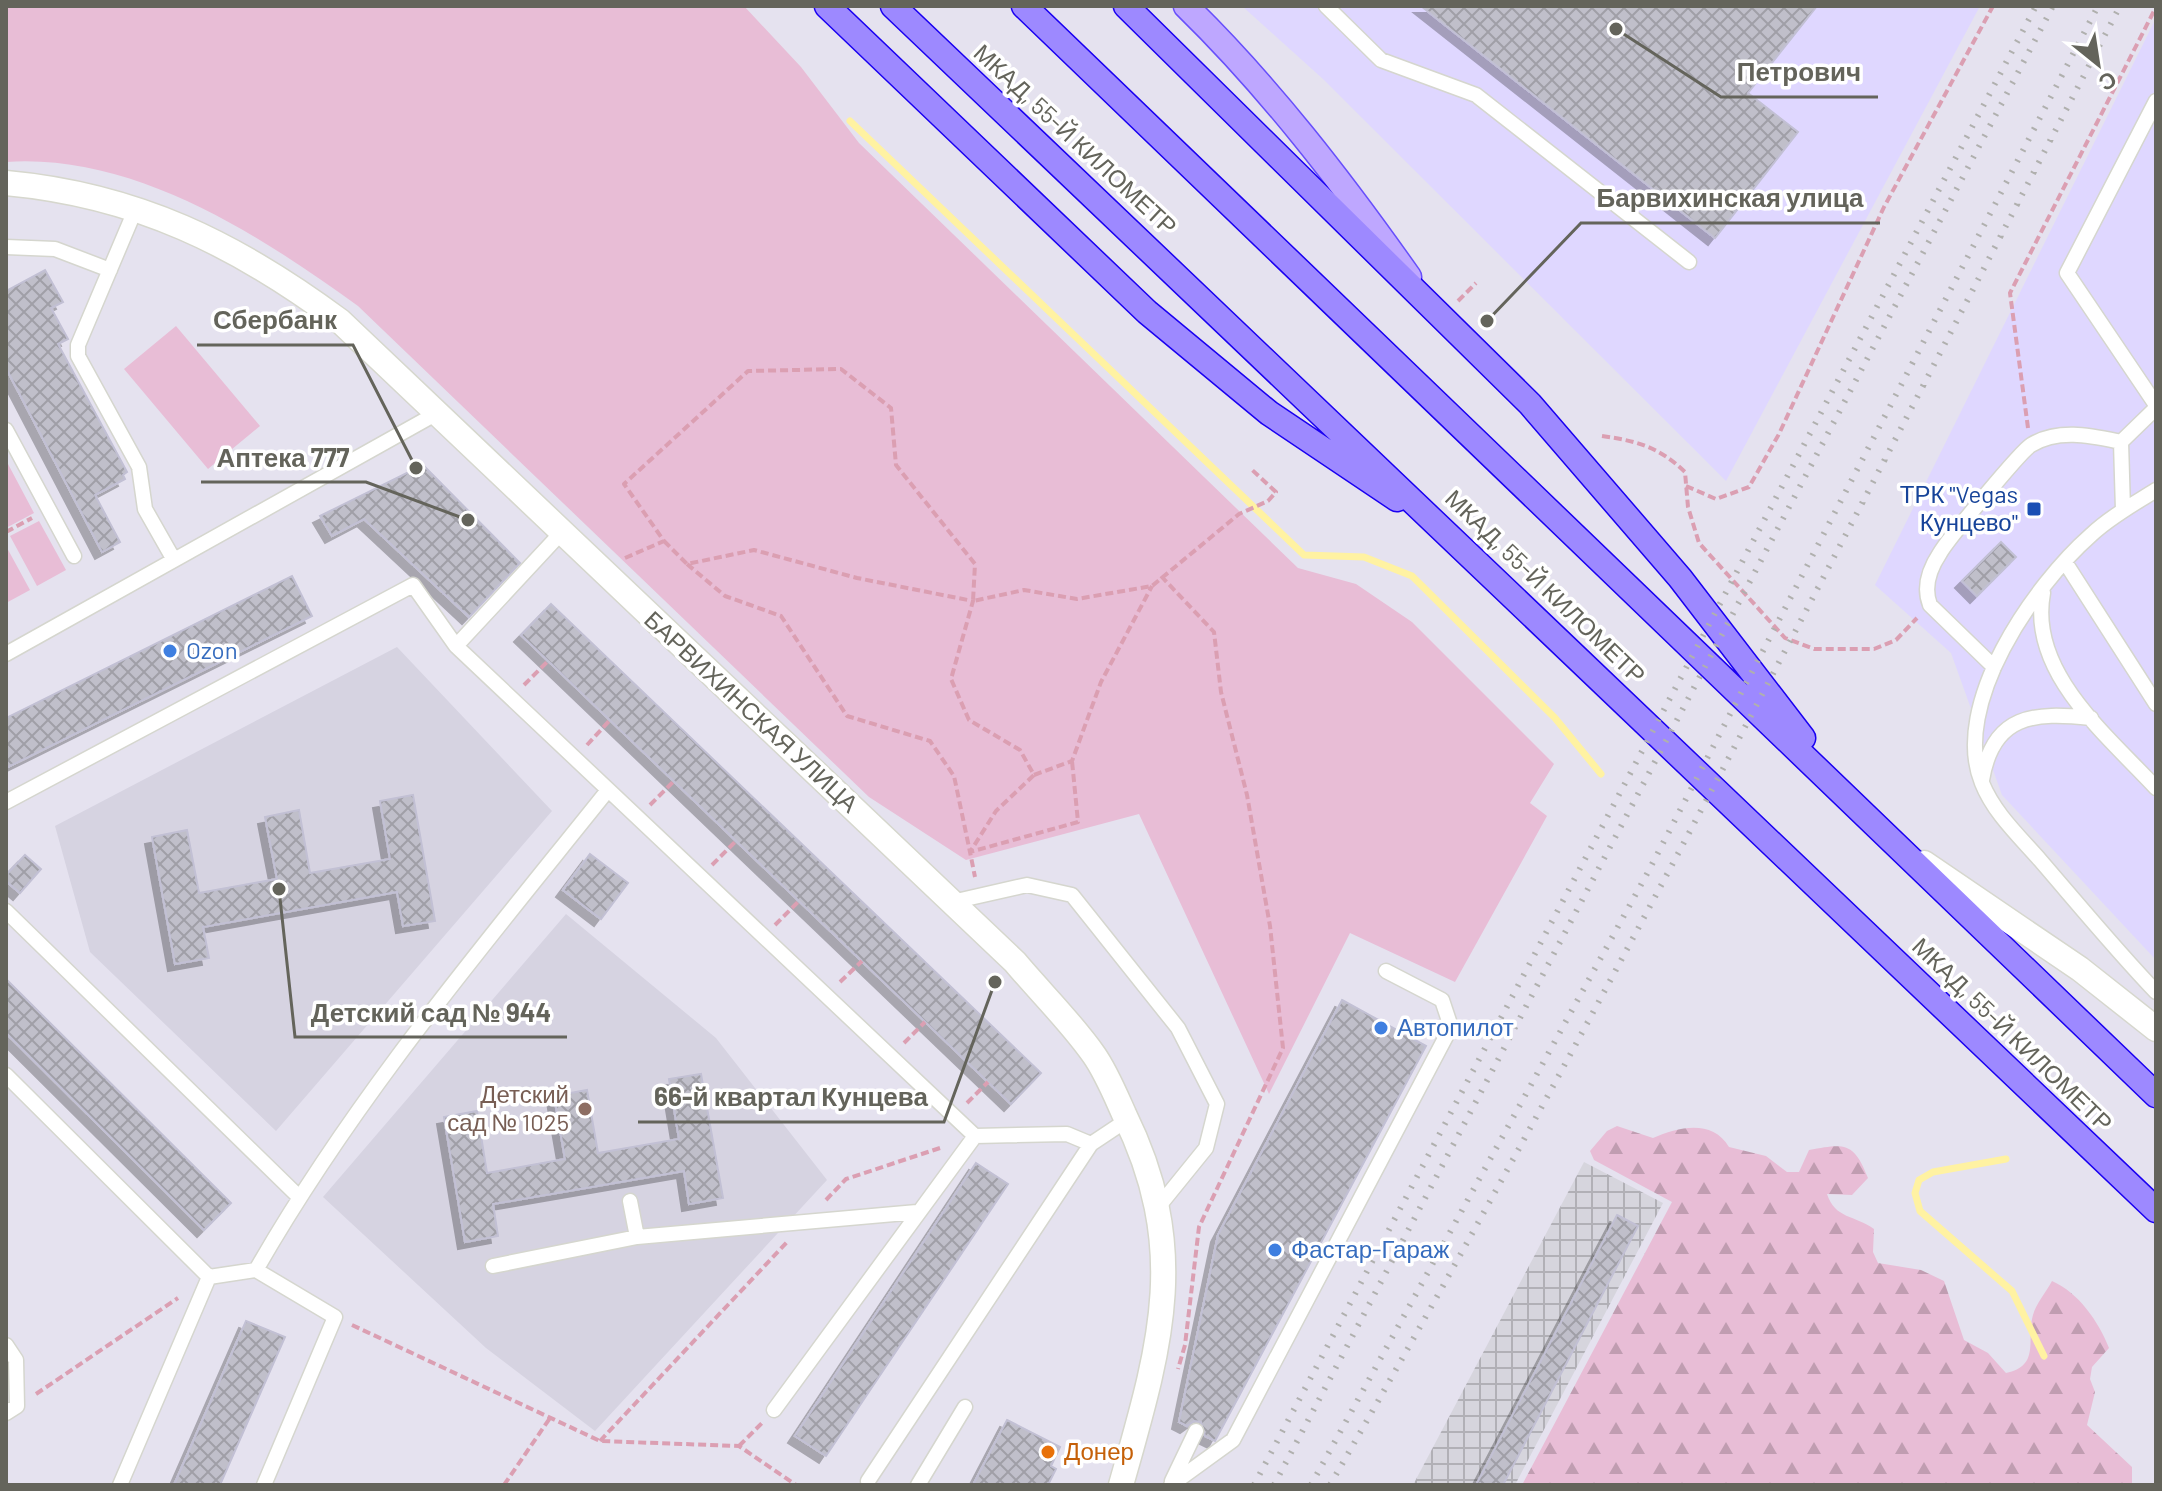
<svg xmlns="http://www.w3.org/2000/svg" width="2162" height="1491" viewBox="0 0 2162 1491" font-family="Barlow,sans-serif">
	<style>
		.commercial { fill: #dfd7ff }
		.industrial { fill: url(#industrial-grid) }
		.education { fill: #d6d3e1 }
		.forest { fill: url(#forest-firs) }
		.green { fill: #e8bdd6 }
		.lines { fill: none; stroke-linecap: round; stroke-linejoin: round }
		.stream { stroke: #fff2a2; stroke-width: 7 }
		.building { fill: url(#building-cross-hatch); stroke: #c2c0d4; stroke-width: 2; filter: url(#shadow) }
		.lane-casing { stroke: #d5d6ce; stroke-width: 17 }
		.secondary-casing { stroke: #d6d7cd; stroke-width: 27 }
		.primary-casing { stroke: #674ffb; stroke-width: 27 }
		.highway-casing { stroke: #1a00f1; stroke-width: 27 }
		.path { stroke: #db9fb2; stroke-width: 4; stroke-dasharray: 8 4; stroke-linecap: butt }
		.lane { stroke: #fff; stroke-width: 14 }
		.secondary { stroke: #fff; stroke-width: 24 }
		.primary { stroke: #bea7ff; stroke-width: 24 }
		.highway { stroke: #9d89ff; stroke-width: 24 }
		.rail { stroke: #b0b0ae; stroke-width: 6; stroke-dasharray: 2 10; stroke-linecap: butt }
		.transit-dot { fill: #1a4fb4; stroke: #fff; stroke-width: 3 }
		.shop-dot { fill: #3f7fe0; stroke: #fff; stroke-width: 3 }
		.education-dot { fill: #8d6e63; stroke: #fff; stroke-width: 3 }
		.food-dot { fill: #e8710a; stroke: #fff; stroke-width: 3 }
		.labels { text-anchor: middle; stroke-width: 7; stroke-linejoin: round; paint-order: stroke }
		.street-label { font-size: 24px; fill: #64645b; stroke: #fff }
		.transit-label { font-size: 24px; fill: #164399; stroke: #fff; text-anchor: end }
		.shop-label { font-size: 24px; fill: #366cbe; stroke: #fff; text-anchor: start }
		.education-label { font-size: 24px; fill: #785e54; stroke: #fff; text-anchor: end }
		.food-label { font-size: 24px; fill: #c56008; stroke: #fff; text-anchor: start }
		.leader { fill: none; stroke: #64645b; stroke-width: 3 }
		.callout-dot { fill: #64645b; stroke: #fff; stroke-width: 3 }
		.callout-label { font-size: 26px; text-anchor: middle; font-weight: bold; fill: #64645b; stroke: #fff; stroke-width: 7; stroke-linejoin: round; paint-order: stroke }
	</style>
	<defs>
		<pattern id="industrial-grid" width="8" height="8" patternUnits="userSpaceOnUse" patternTransform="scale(2)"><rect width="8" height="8" fill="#d6d5dd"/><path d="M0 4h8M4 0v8" fill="none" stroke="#b1b0b6"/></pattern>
		<pattern id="forest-firs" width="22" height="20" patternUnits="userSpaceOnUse" patternTransform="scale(2)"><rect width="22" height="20" fill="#e8bdd6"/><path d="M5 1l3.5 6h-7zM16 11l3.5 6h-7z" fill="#c09db1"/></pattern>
		<pattern id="building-cross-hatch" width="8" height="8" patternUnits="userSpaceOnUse" patternTransform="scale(2)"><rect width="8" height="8" fill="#c0bfca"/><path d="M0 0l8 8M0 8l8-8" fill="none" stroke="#a09fa7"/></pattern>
		<filter id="shadow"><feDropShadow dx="-7" dy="7" stdDeviation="0" flood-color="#0004"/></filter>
	</defs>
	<rect width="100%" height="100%" fill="#e5e2ef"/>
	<!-- commercial -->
	<path class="commercial" d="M1242,6h738l-254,475 -403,-402z
		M2156,18v942l-154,-165 -51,-142 -76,-68z"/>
	<!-- industrial -->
	<path class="industrial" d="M1584,1162l79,41 -148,282h-102z"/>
	<!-- education -->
	<path class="education" d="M397,647l155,164 -276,320 -186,-179 -35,-126z
		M566,914l150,124 111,142 -232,251 -109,-83 -163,-151z"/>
	<!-- forest -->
	<path class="forest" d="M1617,1126l36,12c26,-11 59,-19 76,9l37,9 21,16h12l10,-22c36,-7 45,-8 59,28l-16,17 -25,-1c8,25 28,21 47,35l-1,23 5,11 43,7 23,11 20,59 24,13 18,20c35,-7 20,-34 27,-58 3,-11 13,-23 19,-34 27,12 46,40 57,67l-17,19 -2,12 5,13 -8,33 45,42v18h-610l150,-283 -78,-42 -4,-9 17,-20z"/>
	<!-- green -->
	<path class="green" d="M6,6h738l57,61 58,76 439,425 58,16 56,38 142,142 -24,39 17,13 -92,166 -105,-49 -81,161 -130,-280 -173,46 -97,-63 -511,-491c-98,-71 -224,-153 -352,-144z
		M176,326l84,100 -52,43 -84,-100z
		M8,464l26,49 -28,15v-63z
		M39,521l27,49 -29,16 -27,-50z
		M6,546l24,44 -24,13z"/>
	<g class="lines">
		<!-- stream -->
		<path class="stream" d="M850,121l454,434 60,2 48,19 143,142 46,56
			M2006,1159l-73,13 -14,8 -4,13 5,18 92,80 32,65"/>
	</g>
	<!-- building -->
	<path class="building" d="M1421,6h396l-69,87 50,39 -83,106z
		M45,270l18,32 -12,6 17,31 -10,5 69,128 -4,3 2,4 -30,16 25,47 -18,10 -96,-184v-77z
		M423,465l97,98 -51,54 -105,-98 -32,17 -12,-20z
		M2001,542l15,15 -39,39 -15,-15z
		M292,576l20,40 -306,152v-50z
		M551,604l490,469 -30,31 -490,-469z
		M413,795l22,126 -32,5 -6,-34 -194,35 6,31 -34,6 -23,-127 35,-7 12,63 78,-14 -12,-62 34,-7 11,63 80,-14 -10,-58z
		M590,854l38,29 -27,36 -38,-29z
		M25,855l16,14 -21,24 -14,-12v-6z
		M6,979l225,224 -27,27 -198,-197z
		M1342,1000l84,46 -211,395 -10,-5 -4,-14 -7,-1 -7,5 -8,-4 39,-187z
		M701,1074l22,124 -34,6 -5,-33 -191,33 5,32 -33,6 -21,-125 33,-6 10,62 78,-14 -11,-63 33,-6 11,63 81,-14 -10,-60z
		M976,1163l32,21 -182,272 -31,-20z
		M1617,1215l21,11 -135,259h-27z
		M246,1321l39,16 -65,148h-46z
		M1007,1420l53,27 -9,19 5,3 -8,16h-75z"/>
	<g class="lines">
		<!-- lane casing -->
		<g class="lane-casing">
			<path id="lane" d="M1326,6l55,54 95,35 213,167
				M2156,101l-89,172 89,132
				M136,208l-58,137v11l61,111 6,42 29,51
				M6,247l49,2 55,21
				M6,430l68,126
				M2121,442l35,-34
				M2156,490c-22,14 -46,27 -65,45 -57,50 -141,170 -109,248 12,30 37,53 58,77 38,44 75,89 116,132
				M2065,562l91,142
				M2043,593c-15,79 64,142 113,195
				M456,646l519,490 92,-2 24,10
				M6,654l433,-242
				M1994,667l-64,-62c-7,-18 0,-37 10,-52 8,-14 81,-102 91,-108 28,-17 61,-9 90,-3l2,68
				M1982,780c11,-66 52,-68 109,-62
				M6,802l407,-217 43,61 105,-113
				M952,902l75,-17 45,10 106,133 39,76 -11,44 -47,58
				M6,911l292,285
				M6,1075l203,202 47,-7 79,47 -71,168
				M630,1201l7,36
				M493,1266l144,-29 280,-25
				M256,1270c99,-173 228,-325 352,-480
				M6,1345l10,15 1,46 -11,7
				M774,1410l201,-274
				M868,1481l223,-337 36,-24
				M1172,1481l24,-50
				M120,1485l89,-208
				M918,1485l47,-78
				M1171,1485l62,-45 218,-413 -9,-27 -56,-29"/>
		</g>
		<!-- secondary casing -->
		<g class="secondary-casing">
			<path id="secondary" d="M6,183c131,12 230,61 334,138l675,641c25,30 56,60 79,93 12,17 21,39 30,59 67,136 36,233 -3,371
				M1924,863l156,106 76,60"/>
		</g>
		<!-- primary casing -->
		<g class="primary-casing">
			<path id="primary" d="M1186,6c83,81 156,176 223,271"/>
		</g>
		<!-- highway casing -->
		<g class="highway-casing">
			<path id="highway" d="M827,6l320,306 122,101 128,86
				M893,6l1263,1204
				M1024,6l1132,1089
				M1126,6l404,398 150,174 123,160"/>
		</g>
		<!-- path -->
		<path class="path" d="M1458,301l18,-18
			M2028,428l-18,-135 146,-286
			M1602,436c35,5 57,11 83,36l3,35 11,36 86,95 29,11h60l22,-9 21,-22
			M1686,486l30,13 33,-12 30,-53 105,-227 109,-201
			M6,532l26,-14
			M664,541l23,23 67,-14 103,28 116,23 -22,78 18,41 51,30 14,25 -38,36 -26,41 5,25
			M625,558l39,-17 -40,-57 124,-113 93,-2 50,39 5,57 79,99 -2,37 51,-11 53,9 75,-13 87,-72 29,-13 8,-9 -26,-24
			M687,564l38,32 56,20 66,100 83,25 24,35 16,76 108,-30 -6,-61
			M1161,576l53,56 7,60 26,103 23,131 13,122 -84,179 -14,118 -7,24
			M524,685l24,-24
			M587,745l23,-25
			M1034,775l38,-14 29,-79 51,-96
			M650,805l24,-24
			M712,865l24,-24
			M775,925l24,-24
			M840,982l22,-21
			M904,1043l21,-21
			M967,1103l21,-21
			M826,1200l20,-21 97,-32
			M352,1325l248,116 139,5 57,39
			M36,1394l142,-96
			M600,1441l187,-199
			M739,1446l24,-24
			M504,1485l46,-67"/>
		<!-- lane -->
		<use href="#lane" class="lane"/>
		<!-- secondary -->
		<use href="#secondary" class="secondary"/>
		<!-- primary -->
		<use href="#primary" class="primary"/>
		<!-- highway -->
		<use href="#highway" class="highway"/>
		<!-- rail -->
		<path class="rail" d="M1254,1485l782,-1479
			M1274,1485l779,-1479
			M1311,1485l337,-613 450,-866
			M1330,1485c279,-484 532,-983 790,-1479"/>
	</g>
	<!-- markers -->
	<rect class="transit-dot" x="2026" y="501" width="16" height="16" rx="4"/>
	<g class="shop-dot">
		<circle cx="170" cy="651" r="8"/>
		<circle cx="1381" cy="1028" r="8"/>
		<circle cx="1275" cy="1250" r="8"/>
	</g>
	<circle class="education-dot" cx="585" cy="1109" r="8"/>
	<circle class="food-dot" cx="1048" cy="1452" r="8"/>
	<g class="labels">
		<!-- street labels -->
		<g class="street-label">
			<text transform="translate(1075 140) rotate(43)" y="8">МКАД, 55-Й КИЛОМЕТР</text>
			<text transform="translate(1545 587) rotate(44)" y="8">МКАД, 55-Й КИЛОМЕТР</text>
			<text transform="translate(751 712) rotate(43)" y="8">БАРВИХИНСКАЯ УЛИЦА</text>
			<text transform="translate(2012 1035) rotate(44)" y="8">МКАД, 55-Й КИЛОМЕТР</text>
		</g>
		<!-- transit labels -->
		<g class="transit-label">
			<text x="2018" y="503">ТРК "Vegas<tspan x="2018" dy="28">Кунцево"</tspan></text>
		</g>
		<!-- shop labels -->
		<g class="shop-label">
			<text x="186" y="659">Ozon</text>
			<text x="1397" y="1036">Автопилот</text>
			<text x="1291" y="1258">Фастар-Гараж</text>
		</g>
		<!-- education labels -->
		<g class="education-label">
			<text x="569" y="1103">Детский<tspan x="569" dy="28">сад № 1025</tspan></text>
		</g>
		<!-- food labels -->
		<g class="food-label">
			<text x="1064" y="1460">Донер</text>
		</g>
	</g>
	<!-- callouts -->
	<path class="leader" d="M1616 29L1721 97H1878M1487 321L1581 223H1880M416 468L353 345H197M468 520L366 482H201M279 889L295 1037H567M995 982L944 1122H638"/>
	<g class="callout-dot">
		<circle cx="1616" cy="29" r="8"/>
		<circle cx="1487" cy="321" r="8"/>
		<circle cx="416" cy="468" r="8"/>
		<circle cx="468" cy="520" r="8"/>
		<circle cx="279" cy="889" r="8"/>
		<circle cx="995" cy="982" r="8"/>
	</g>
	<g class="callout-label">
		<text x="1799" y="81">Петрович</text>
		<text x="1730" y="207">Барвихинская улица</text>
		<text x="275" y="329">Сбербанк</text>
		<text x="283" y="467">Аптека 777</text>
		<text x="431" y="1022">Детский сад № 944</text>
		<text x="791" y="1106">66-й квартал Кунцева</text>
	</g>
	<!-- border -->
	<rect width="2162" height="1491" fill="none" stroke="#64645b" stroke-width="16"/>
	<!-- north arrow -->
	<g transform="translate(2098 64) rotate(150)" stroke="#ffffff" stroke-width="6" paint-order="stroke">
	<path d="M0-6L14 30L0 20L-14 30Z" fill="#64645b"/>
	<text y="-12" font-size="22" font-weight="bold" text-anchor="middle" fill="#64645b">С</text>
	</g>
</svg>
